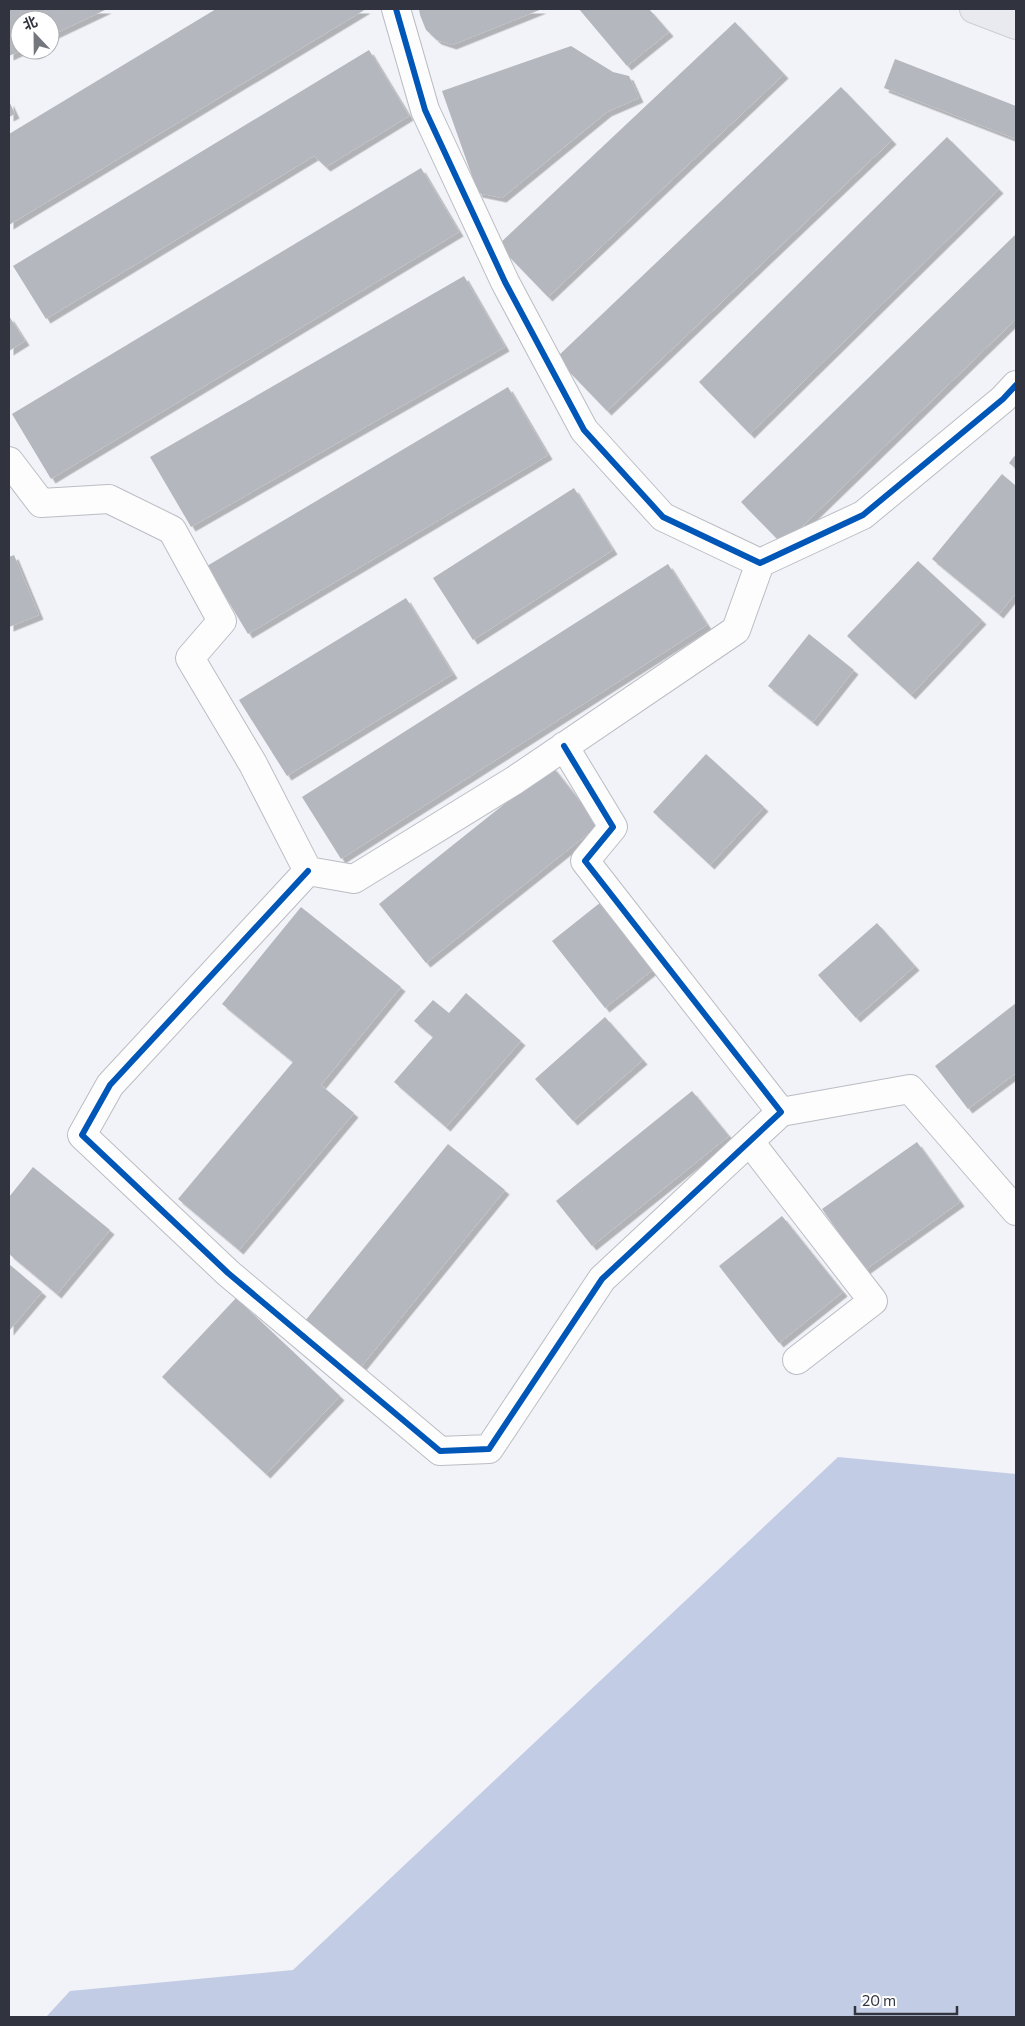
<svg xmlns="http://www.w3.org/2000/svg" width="1025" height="2026" viewBox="0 0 1025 2026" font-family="Commissioner,'Noto Sans SC',sans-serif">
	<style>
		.forest { fill: #c3cce5 }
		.building { fill: #b5b7be; filter: url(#shadow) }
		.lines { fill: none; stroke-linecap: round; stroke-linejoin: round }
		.minor-casing { stroke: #babdc3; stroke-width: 30 }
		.major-casing { stroke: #cdced2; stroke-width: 30 }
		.minor { stroke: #fdfdfe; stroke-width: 28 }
		.major { stroke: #e8eaf0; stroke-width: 28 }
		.cycleway-casing { stroke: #fff; stroke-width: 9 }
		.cycleway { stroke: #0057b8; stroke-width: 6 }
	</style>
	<defs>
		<filter id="shadow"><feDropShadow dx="4.5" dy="4.5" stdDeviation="0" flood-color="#0004"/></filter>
	</defs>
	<rect width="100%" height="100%" fill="#f2f3f8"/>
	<!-- forest -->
	<path class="forest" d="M838,1457l178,17v543h-970l24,-26 223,-21z"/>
	<!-- building -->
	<path class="building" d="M9,9h98l-57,27v-16h-30v31l-11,5z
		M216,9h150l-357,216v-91z
		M419,9h123l-90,36 -15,-5 -11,-10 -6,-15z
		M579,9h70l20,23 -42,34z
		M735,22l49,52 -236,223 -50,-52z
		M571,46l42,26 16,4 10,22 -32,14 -105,86 -24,-5 -36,-102z
		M369,50l40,66 -83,51 -12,-11 -268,163 -33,-53z
		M895,59l121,47v33l-132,-51z
		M841,87l51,53 -285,271 -51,-53z
		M9,101l6,13 -6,3z
		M947,137l52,52 -249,245 -51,-52z
		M421,168l38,64 -408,247 -39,-65z
		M1016,234v85l-233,226 -42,-43z
		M464,276l41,71 -314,180 -41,-70z
		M9,316l16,25 -16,10z
		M508,387l40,68 -300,179 -41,-68z
		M1016,454v15l-7,-6z
		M1002,474l14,12v107l-17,21 -67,-55z
		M574,488l39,62 -140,90 -40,-62z
		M14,555l25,60 -30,12v-70z
		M918,561l64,59 -71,75 -64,-59z
		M668,564l39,61 -366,234 -39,-62z
		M406,598l47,76 -166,102 -48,-76z
		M809,634l45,36 -41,52 -45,-36z
		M706,754l58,53 -54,58 -57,-53z
		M552,766l47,59 -173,138 -47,-59z
		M601,902l54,66 -50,40 -53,-67z
		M301,907l100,80 -80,98 33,28 -115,137 -61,-51 115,-137 -71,-58z
		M877,923l38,43 -59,52 -38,-43z
		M466,993l55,48 -75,86 -52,-45 39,-45 -19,-16 19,-21 16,13z
		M1016,1003v70l-48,36 -33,-43z
		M605,1017l38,43 -70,61 -38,-42z
		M692,1091l37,45 -137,110 -36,-45z
		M917,1142l43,60 -95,68 -43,-61z
		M448,1144l57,46 -144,177 -56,-46z
		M33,1167l77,63 -53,64 -48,-40v-57z
		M782,1216l61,76 -64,51 -60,-77z
		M9,1264l33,28 -33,39z
		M236,1298l104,98 -74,78 -104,-97z"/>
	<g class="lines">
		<!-- minor casing -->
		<g class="minor-casing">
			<path id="minor" d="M396,9l29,101 80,172 79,148 79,87 97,46 103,-48 140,-116 13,-14
				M9,461l32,42 68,-4 63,31 50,91 -32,37 63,106 55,107 46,8 161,-99 221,-150 24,-67
				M308,871l-198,214 -28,50 146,138 212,178 49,-2 113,-170 179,-167 -196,-251 28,-34 -49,-81
				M781,1112l129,-23 106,122
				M750,1142l123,159 -76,59"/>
		</g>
		<!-- major casing -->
		<g class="major-casing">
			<path id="major" d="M974,9l42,16"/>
		</g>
		<!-- minor -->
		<use href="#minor" class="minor"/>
		<!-- major -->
		<use href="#major" class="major"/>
		<!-- cycleway casing -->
		<g class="cycleway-casing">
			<path id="cycleway" d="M396,9l29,101 80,172 79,148 79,87 97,46 103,-48 140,-116 13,-14
				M308,871l-198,214 -28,50 146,138 212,178 49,-2 113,-170 179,-167 -196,-251 28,-34 -49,-81"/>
		</g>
		<!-- cycleway -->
		<use href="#cycleway" class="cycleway"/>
	</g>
	<!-- border -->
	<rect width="1025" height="2026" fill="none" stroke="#31343e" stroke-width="20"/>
	<!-- north arrow -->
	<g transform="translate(35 35) rotate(338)"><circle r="24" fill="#ffffff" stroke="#adaeb2"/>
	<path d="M0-4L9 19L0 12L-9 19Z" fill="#75777f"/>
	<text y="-8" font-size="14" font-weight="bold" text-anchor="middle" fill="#31343e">北</text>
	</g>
	<!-- scale -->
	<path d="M855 2006v8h102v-8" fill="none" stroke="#31343e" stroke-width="2.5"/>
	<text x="862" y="2006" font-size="15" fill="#31343e" stroke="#ffffff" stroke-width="4" paint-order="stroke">20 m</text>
</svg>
